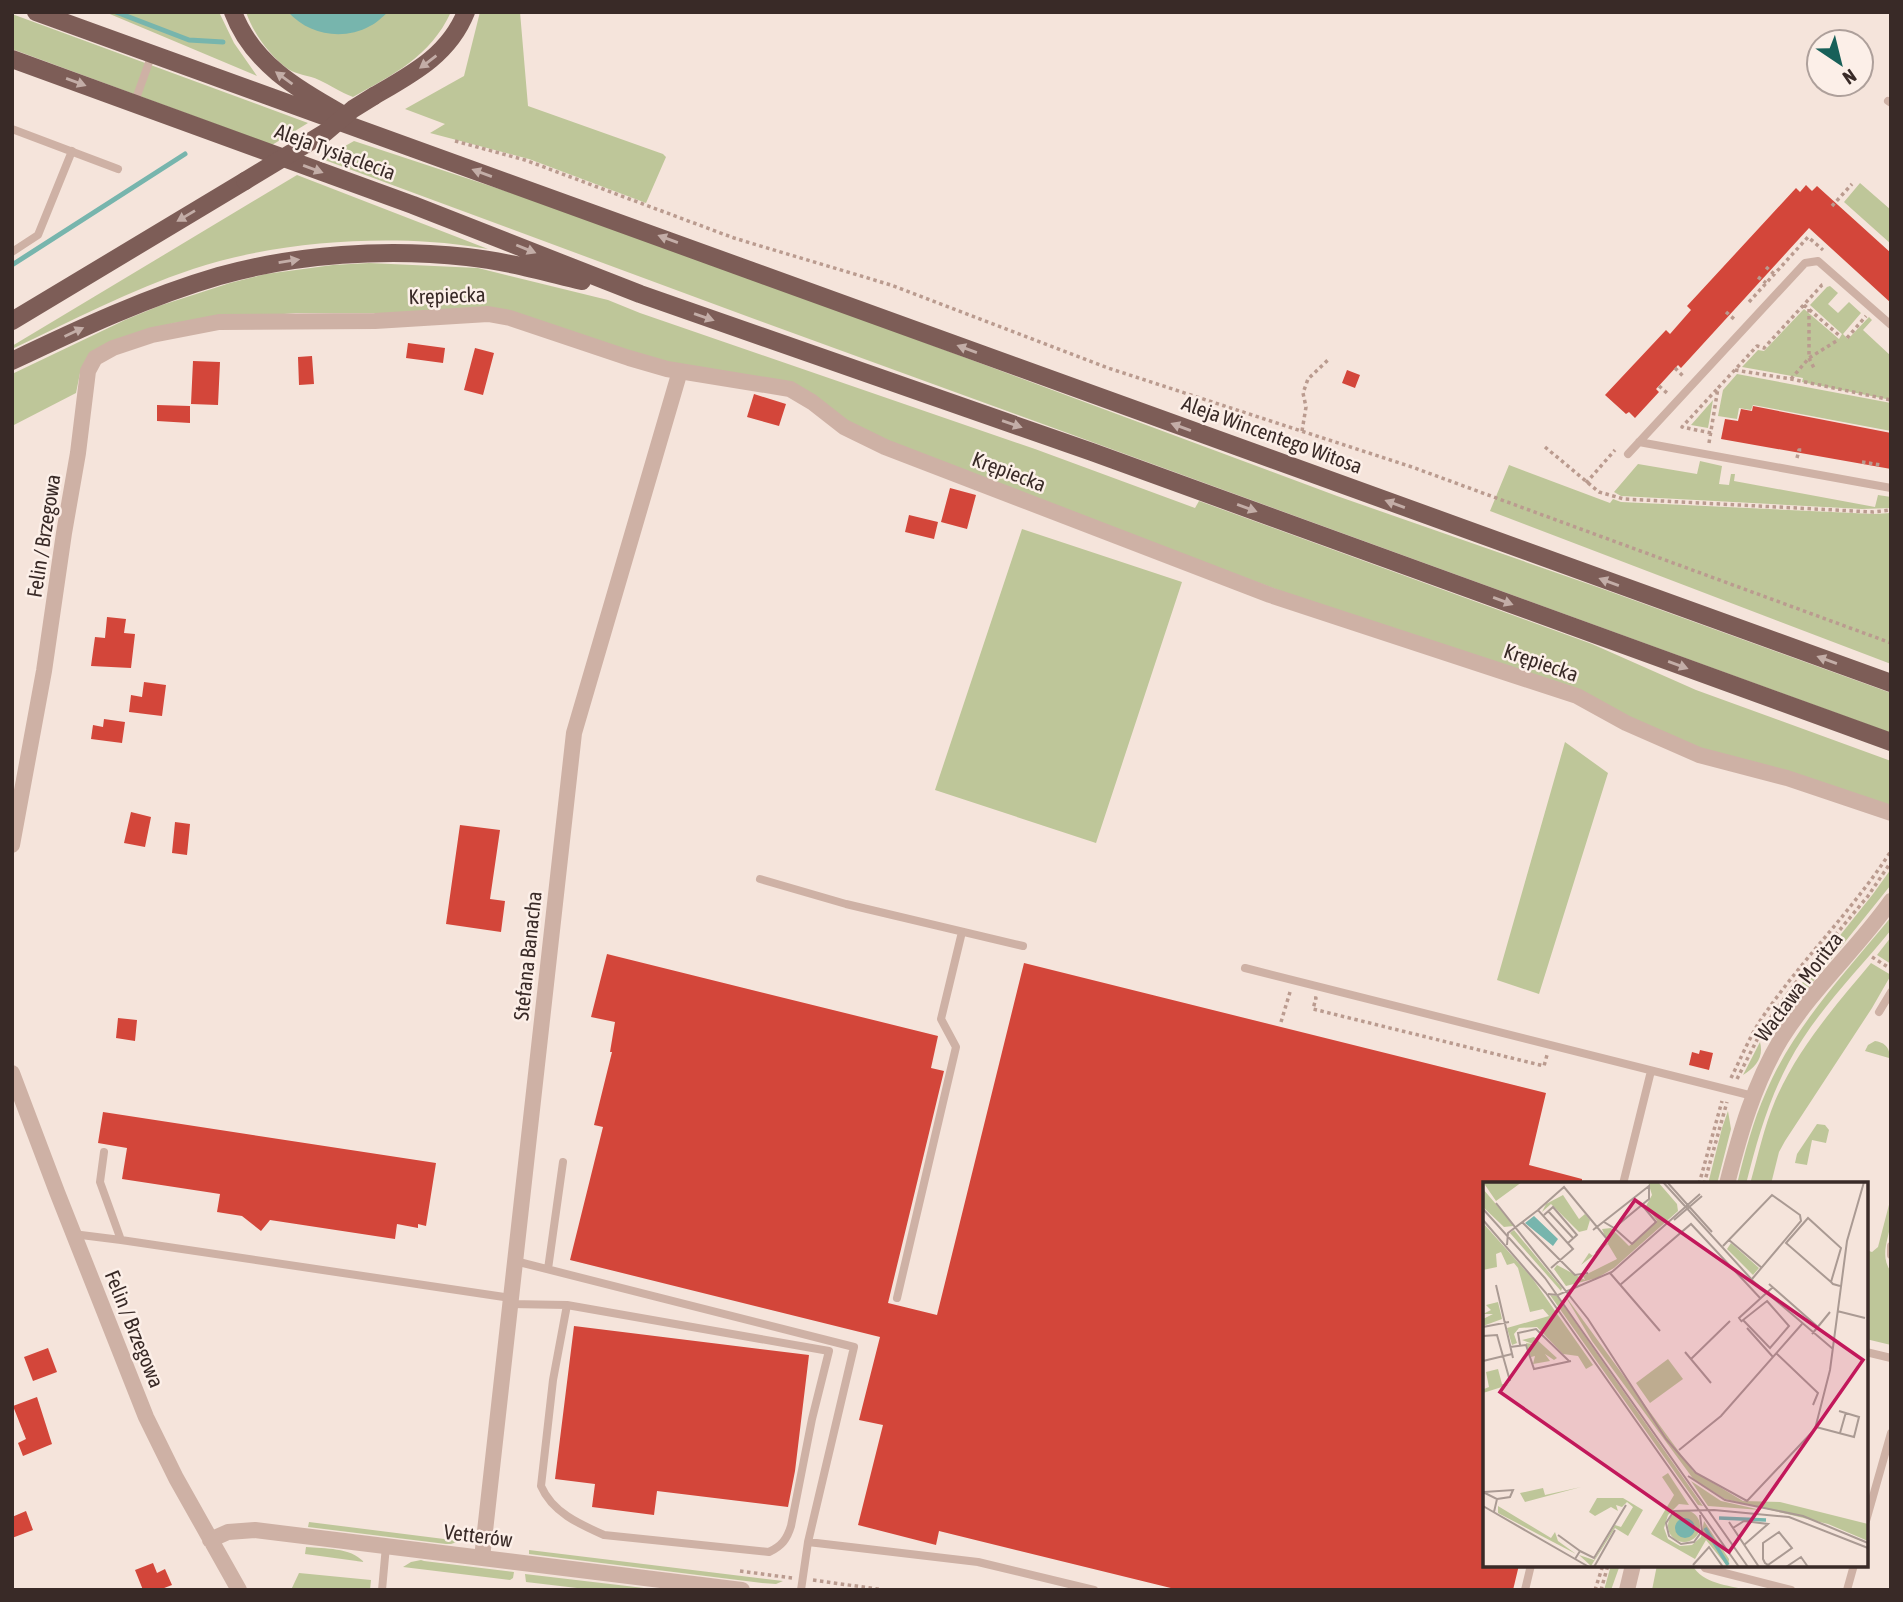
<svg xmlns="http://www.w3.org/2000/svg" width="1903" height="1602" viewBox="0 0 1903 1602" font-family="'Asap Condensed',sans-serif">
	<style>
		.green { fill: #bec699 }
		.water { fill: #77b5ad }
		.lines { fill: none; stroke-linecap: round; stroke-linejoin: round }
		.stream { stroke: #77b5ad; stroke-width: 5 }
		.building { fill: #d3463a }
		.path { stroke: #ba9b8f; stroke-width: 3.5; stroke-dasharray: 3.5 3.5; stroke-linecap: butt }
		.service { stroke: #ceb1a5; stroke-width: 8 }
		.minor { stroke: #ceb1a5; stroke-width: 16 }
		.primary { stroke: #7d5d57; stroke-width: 18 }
		.primary-bridge { stroke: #7d5d57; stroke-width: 18 }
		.oneway { fill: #c3ada7 }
		.labels { text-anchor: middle; stroke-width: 5; stroke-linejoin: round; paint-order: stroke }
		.street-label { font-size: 21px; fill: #392a27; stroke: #fcefe8 }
		.inset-river { fill: none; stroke: #77b5ad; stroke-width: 3.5 }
		.inset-road { fill: none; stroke: #aa9a93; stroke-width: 2 }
		.view { fill: #c2185b; fill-opacity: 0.15; stroke: #c2185b; stroke-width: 3.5 }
		.inset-edge { fill: none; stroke: #392a27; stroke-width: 3.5 }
	</style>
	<rect width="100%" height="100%" fill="#f5e4db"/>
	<!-- green -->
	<path class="green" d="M105,12h114l15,31 23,33z
		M246,12h205c-21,45 -57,62 -98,85 -13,-5 -23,-12 -34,-17 -10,-5 -22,-5 -31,-11 -18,-13 -35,-36 -42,-57z
		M480,12h40l8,94 135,48 3,3 -20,46 -117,-44 -99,-26 15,-9 -40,-15 59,-33z
		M12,14l296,109 -36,22 -260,-96z
		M354,141l167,55 349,126 467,174 263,92 291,105v40l-1142,-416 -427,-158z
		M297,175l191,74c-19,-3 -39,-6 -58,-7 -76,-5 -165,3 -237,27 -63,21 -122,52 -181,80v-3z
		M1860,183l31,27v34l-47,-42z
		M369,263l109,5 130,32 32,13 395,136 160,59 4,-7 393,143 104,46 195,71v47l-183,-57 -836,-313 -69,-47 -119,-24 -54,-15 -114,-38 -220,-1 -122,10 -54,17 -40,33 -4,20 -64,33v-52l113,-54 34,-14 71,-23 36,-9 67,-9z
		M1830,286l8,7 -10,11 10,9 11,-11 12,11 -18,21 5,5 21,-22 3,3 -9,10 28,26v44l-89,-18 1,-4 -61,-11 16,-17 6,1 40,-42 35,30 3,-5 -32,-29 17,-18z
		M1737,374l154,29v28l-138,-26 -2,5 -12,-2 -2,11 -19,-3 5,-26z
		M1713,400l-5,28 -17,-3z
		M1700,461l22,5 -3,18 10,1 2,-11h4l-1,7 141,26 3,-12 13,2v11l-29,1 -241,-13 -7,-4 24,-28 59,10z
		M1509,465l101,38 3,-4 8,3 253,12 17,-1v151l-401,-153z
		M1022,529l160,53 -86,261 -161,-53z
		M1565,742l43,31 -69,221 -42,-14z
		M1891,869l-1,17 -99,123 -16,8 98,-123z
		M1891,917v13c-35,43 -76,83 -102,132 -21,39 -32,79 -43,122h-9c8,-32 16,-63 29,-92 28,-66 80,-120 125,-175z
		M1891,937v27l-14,-9z
		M1871,963l20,12 -19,33 -87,133 -6,11 -8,32h-21c8,-28 14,-57 25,-83 23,-53 60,-95 96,-138z
		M1875,1041c9,1 16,7 14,17l-24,-7 3,-6z
		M1760,1042c4,15 -4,25 -17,33z
		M1728,1111l3,18 -14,55h-9l14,-56z
		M1817,1124l8,1 4,5 -3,13 -14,-3 -5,25 -12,-2 2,-9z
		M1891,1197c0,8 0,16 0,24 -2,18 -12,34 0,51v73l-25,-6v-89l6,2 6,-5z
		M309,1522l151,19 -9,3h-5l-138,-17z
		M306,1547c19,2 44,0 58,15l-59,-8z
		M529,1550l254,31 -7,3 -14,-1 -233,-29z
		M421,1560l3,1 90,11 -1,6 -3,2 -107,-13 8,-5z
		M1611,1565h9l-9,25h-7z
		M1657,1565h35c11,19 36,20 55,25h-95z
		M299,1573l72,7 -1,10h-79z
		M525,1574l119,14 16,2h-66l-68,-8z"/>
	<!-- water -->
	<path class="water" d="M288,12h100c-6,5 -11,11 -18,14 -27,15 -61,9 -82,-14z"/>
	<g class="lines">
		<!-- stream -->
		<path class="stream" d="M116,12l73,28 34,2
			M12,265l173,-111"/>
	</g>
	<!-- building -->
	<path class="building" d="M1806,185l6,6 5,-5 74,67v50l-82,-75 -128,140 -3,-3 -22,24 3,3 -24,26 -6,-6 -3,2 -21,-19 61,-65 4,4 21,-24 -4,-4 109,-118 4,4z
		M408,343l37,5 -2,15 -37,-5z
		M475,348l19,5 -11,42 -19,-5z
		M312,356l2,28 -15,1 -1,-28z
		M193,361l27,1 -2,43 -27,-1z
		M1347,370l13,5 -5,13 -13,-5z
		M754,394l32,10 -7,22 -32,-9z
		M157,405l33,1v17l-33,-2z
		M1753,406l138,27v36l-170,-30 4,-20 13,2 3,-12 11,2z
		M950,488l26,7 -9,34 -26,-7z
		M909,515l29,7 -4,17 -29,-7z
		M107,617l19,2 -2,14 11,1 -4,34 -40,-2 4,-29 10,1z
		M144,682l22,3 -4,31 -33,-4 2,-17 11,2z
		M104,719l21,3 -3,21 -31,-4 2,-14 10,2z
		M131,812l20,5 -6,30 -21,-4z
		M175,822l15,2 -3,31 -15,-2z
		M460,825l40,5 -10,69 15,2 -4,31 -55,-8z
		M607,954l331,82 -7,32 13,3 -56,232 49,12 87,-352 522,130 -17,72 53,14v5h-97v381h34l-6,25h-334l-240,-59 -3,14 -78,-20 25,-100 -24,-5 21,-83 -310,-77 33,-133 -9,-2 18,-73h-2l5,-30 -24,-5z
		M118,1018l19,2 -2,21 -19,-3z
		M1700,1050l13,3 -4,17 -20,-5 3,-13 7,2z
		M103,1112l333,51 -10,63 -8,-2v4l-21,-4 -2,15 -125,-19 -9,11 -19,-15 -25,-4 3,-18 -98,-15 5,-31 -29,-5z
		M574,1326l235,29 -14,116 -7,36 -131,-16 -3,24 -62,-8 3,-23 -40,-5z
		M48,1348l9,24 -24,9 -9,-24z
		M37,1397l15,47 -29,12 -5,-13 8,-4 -13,-33z
		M26,1511l7,19 -21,8v-21z
		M153,1563l4,10 8,-4 7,16 -13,5h-16l-8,-20z"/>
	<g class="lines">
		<!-- path -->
		<path class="path" d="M455,141l70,19 209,78 157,47 217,83 304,99 479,176
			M1832,206l20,-22
			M1766,267l8,7
			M1758,277l8,6
			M1749,302l59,-65 15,13
			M1804,305l37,32
			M1809,309v49l5,10
			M1726,312l8,7
			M1847,338l19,-22
			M1675,368l8,8
			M1735,370l56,9 100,21
			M1791,379l18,-21 29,-18
			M1659,386l8,7
			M1302,431l4,-24 -3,-14 5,-14 22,-21
			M1711,433l-29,-6 36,-39
			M1709,443l9,-55 39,-42 7,2 58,-63 3,-1
			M1545,447l54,45 25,7 249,13 18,-2
			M1797,458l2,-8h3
			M1862,462l19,3
			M1586,483l29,-33
			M1872,957l19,12
			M1314,998h2l-3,11 231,57 3,-11
			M1281,1022l9,-30
			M1731,1078c9,-18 17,-37 27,-54 40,-61 93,-111 133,-173
			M1737,1079l26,-51 34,-47 71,-85 23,-34
			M1699,1184l23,-83
			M1704,1184l23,-82
			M740,1571l52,7
			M813,1580l71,10
			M1595,1590l8,-25
			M1601,1590l7,-25"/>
		<!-- service -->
		<path class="service" d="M1888,101l3,2
			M134,104l18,-50
			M12,129l106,40
			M12,252l26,-17 34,-84
			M1639,442l252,46
			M1628,454l177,-191 13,-2 73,64
			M760,879l86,25 177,42
			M1245,968l508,128
			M1879,1012l12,-20
			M104,1152l-4,30 21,58 390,58
			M1623,1184l28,-113
			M73,1234l48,6
			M1891,1246v9
			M515,1261l339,86 -46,195 -7,48
			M548,1269l15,-107
			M897,1298l59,-251 -15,-28 21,-87
			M510,1304l57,1
			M567,1305l262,46 -17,68 -21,107c-4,13 -9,20 -22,26l-165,-17c-25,-11 -52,-23 -63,-49l12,-106z
			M1866,1352l25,6
			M1866,1521l25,-88
			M808,1542l170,20 116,28
			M1703,1565l2,3 86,22
			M382,1590l4,-44
			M1525,1590l6,-25
			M1847,1590l7,-25"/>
		<!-- minor -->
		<path class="minor" d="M12,845l32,-174 20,-138 14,-80 10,-82 7,-13 18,-10 39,-13 67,-13 156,-1 113,-7 22,4 119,40 38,11 123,20 22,13 32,25 41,20 385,148 307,101 49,27 73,32 88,23 104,35
			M12,1073l45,119 89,225 30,61 63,112
			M1727,1184c13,-51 27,-100 54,-145 31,-50 76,-90 110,-138
			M210,1540l18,-8 27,-2 487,60
			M482,1558l92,-825 106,-362
			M1627,1590l6,-25"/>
		<!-- primary -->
		<path class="primary" d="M36,12l1855,671
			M233,12c19,51 64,77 109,102
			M12,59l401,146 227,89 452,158 799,290
			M374,96c38,-22 75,-41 92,-84
			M12,321l233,-140
			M12,361c67,-32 135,-64 207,-85 79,-22 166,-28 248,-19 39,4 77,15 115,24"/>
		<!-- primary-bridge -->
		<path class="primary-bridge" d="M245,181l81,-49 27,-23 21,-13"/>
	</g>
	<!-- one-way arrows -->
	<defs><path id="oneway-solid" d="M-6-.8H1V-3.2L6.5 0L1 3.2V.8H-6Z" transform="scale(1.75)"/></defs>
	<g class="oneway">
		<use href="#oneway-solid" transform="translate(428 62) rotate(143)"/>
		<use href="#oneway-solid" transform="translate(284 78) rotate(-144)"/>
		<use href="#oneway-solid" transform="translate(76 82) rotate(20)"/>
		<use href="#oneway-solid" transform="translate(313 169) rotate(20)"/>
		<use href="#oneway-solid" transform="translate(482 173) rotate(-160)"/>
		<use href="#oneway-solid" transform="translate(186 216) rotate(149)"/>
		<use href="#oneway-solid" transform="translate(668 239) rotate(-160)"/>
		<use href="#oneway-solid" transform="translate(526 249) rotate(22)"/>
		<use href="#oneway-solid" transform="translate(289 261) rotate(-9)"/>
		<use href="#oneway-solid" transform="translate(704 317) rotate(19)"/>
		<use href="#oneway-solid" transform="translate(74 332) rotate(-25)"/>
		<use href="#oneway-solid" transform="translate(967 349) rotate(-160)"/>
		<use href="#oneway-solid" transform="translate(1012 424) rotate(19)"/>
		<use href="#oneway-solid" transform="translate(1181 427) rotate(-160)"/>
		<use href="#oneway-solid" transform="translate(1395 504) rotate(-160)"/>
		<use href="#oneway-solid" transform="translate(1247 508) rotate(20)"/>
		<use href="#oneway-solid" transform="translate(1609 582) rotate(-160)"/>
		<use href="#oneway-solid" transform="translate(1503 601) rotate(20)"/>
		<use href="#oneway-solid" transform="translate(1827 660) rotate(-160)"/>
		<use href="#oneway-solid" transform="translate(1678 665) rotate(20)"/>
	</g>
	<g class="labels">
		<!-- street labels -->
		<g class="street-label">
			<text transform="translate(335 152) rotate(20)" y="7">Aleja Tysiąclecia</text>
			<text transform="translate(447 296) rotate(-2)" y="7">Krępiecka</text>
			<text transform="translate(1272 435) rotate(20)" y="7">Aleja Wincentego Witosa</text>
			<text transform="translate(1009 472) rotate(21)" y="7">Krępiecka</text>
			<text transform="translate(44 536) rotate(-81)" y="7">Felin / Brzegowa</text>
			<text transform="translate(1541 663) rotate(19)" y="7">Krępiecka</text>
			<text transform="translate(528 956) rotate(-84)" y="7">Stefana Banacha</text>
			<text transform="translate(1799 987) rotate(-53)" y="7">Wacława Moritza</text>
			<text transform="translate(134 1329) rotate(68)" y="7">Felin / Brzegowa</text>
			<text transform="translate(478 1536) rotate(7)" y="7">Vetterów</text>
		</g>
	</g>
	<!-- overview -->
	<g transform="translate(1483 1182)">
		<rect width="385" height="385" fill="#f5e4db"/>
		<path d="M0,0h39l-26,19zM165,0h10l19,22 1,7 -64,57 -17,10 -31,8 -12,-17 3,-4 28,15 -2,-4 34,-17 -9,-15 -27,21 8,-12 4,3 15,-13 -6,-14 9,-1 18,18 28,-25 -11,-15 6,-11zM0,7l30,35v2l-9,1 -21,-20zM80,13l16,24 6,-5 5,6 -3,10 -8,2 -28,-28 -9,8 4,-8zM0,41l49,55 61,87 -7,4 -8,-13 -15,-2 -26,-27 -18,1 -5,6 3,9 -5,2 -5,-17 42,-12 -6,-7 -13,3 -12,-44 -4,-5 -7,2 -6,-13 -5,2 1,13 -14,3zM31,48l48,58 -1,3 -51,-58zM248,61l28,25 -6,7 -26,-26zM81,112l129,177 50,30 37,1 88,22v17l-40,-17 -103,-25 -31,-19 -102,-139zM67,113l7,1 146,210 -5,-1zM15,120l4,17 -19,7v-7l10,-5h-10l8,-4 -5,-5zM51,155l23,21 -3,2 -9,-6 5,7 -17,3 2,-8 -4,1 -5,-14 7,1 -11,-4zM185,177l15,20 -33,24 -14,-20zM15,187l4,15 6,1 -25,8v-8l1,4 5,-2 -3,-15zM185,291l21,32 -10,-1 -11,11 -4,13 4,11 12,7 12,-1 9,-8 3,-16 25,38 -1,8 -22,-27 -11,19 -44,-25 23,-39 -12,-18zM208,299l30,20 40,9 -53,-4zM98,305l-56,15 -5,-9 23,-5 2,7zM114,316h26l20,12 -15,26 -13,-8 -24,38 -12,-11 15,5 21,-35 6,2 12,-20 -6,-5 -5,5 -6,-2 2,6 -7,-4 -16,9 -6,-4zM15,324l53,32 4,-6 3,9 18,13 -78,-41zM185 344a16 16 0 1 1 32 0a16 16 0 1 1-32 0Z" fill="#bec699"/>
		<path d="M51,34l24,23 -5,7 -28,-23zM192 346a10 10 0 1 1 20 0a10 10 0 1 1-20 0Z" fill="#77b5ad"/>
		<path class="inset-river" d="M236,336l47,2M222,346l23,37"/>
		<path class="inset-road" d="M180,0l90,99 80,68M184,0l45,50M13,21l92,116 78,120 30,34 51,28 68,-72 15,-59 17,-129 17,-59M0,27l62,69 203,289M55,28l26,-23 43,52 -11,14M65,29l25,27M61,33l9,-8 24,28 -9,8M0,38l63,73 193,274M191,38l28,-24M39,40l53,53 13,-2M131,46l18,16 24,-22 -14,-17M110,48l56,-44v13l-35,29 -10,-6M246,58l33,28M24,63l1,-12 30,-23 35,39 -22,19M240,64l49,-51 28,20 1,6 -49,58M127,91l50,58M348,100l10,-34 -33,-30 -22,25 45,39 2,2 7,2M286,102l49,43M13,103l17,73M137,103l71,-61 70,75M65,112l10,1 54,-23 88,-78M284,119l22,25 -19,22 -27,-28zM354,129l28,7M259,140l-3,-4 34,-31M0,145l26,-5M264,146l26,29M329,152l18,-22M0,154l14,-1 13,46M37,163l-2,-12 18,-4 33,32M27,165l16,-2 8,24 37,-8M202,170l26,31M293,171l42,40 -5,12M208,177l39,-38M0,179l29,-7M333,245l38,10 5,-20 -20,-6M357,251l6,-21M196,268l42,-34 81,-92M205,294l37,24 78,16 65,27M0,310l14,7 -3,13M1,310l29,-2 -3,7 -13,2M0,324l106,61M217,333l2,16 -8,11 -13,2 -12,-8 -3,-13 8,-12 40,-1 75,7 79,31M246,340l30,45M250,346l11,-7 24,3 -24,21M75,353l22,16 -5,8M97,369l14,7 32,-53M210,383l16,-18 14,20M111,385l21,-37M283,385l2,-2 24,-17 -13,-16 -16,11v16l2,4 3,2 1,2M303,385l15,-10 7,10"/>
		<path class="view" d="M152,18l228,160 -134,192 -229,-160z"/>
		<rect width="385" height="385" class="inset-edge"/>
	</g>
	<!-- border -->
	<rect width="1903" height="1602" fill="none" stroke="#392a27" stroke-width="28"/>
	<!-- north arrow -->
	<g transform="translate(1840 63) rotate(145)"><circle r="33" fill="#fcefe8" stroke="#aea09b" stroke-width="2"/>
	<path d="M0-5L12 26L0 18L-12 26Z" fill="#186059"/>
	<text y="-10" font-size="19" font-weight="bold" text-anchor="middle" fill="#392a27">N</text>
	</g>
</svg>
